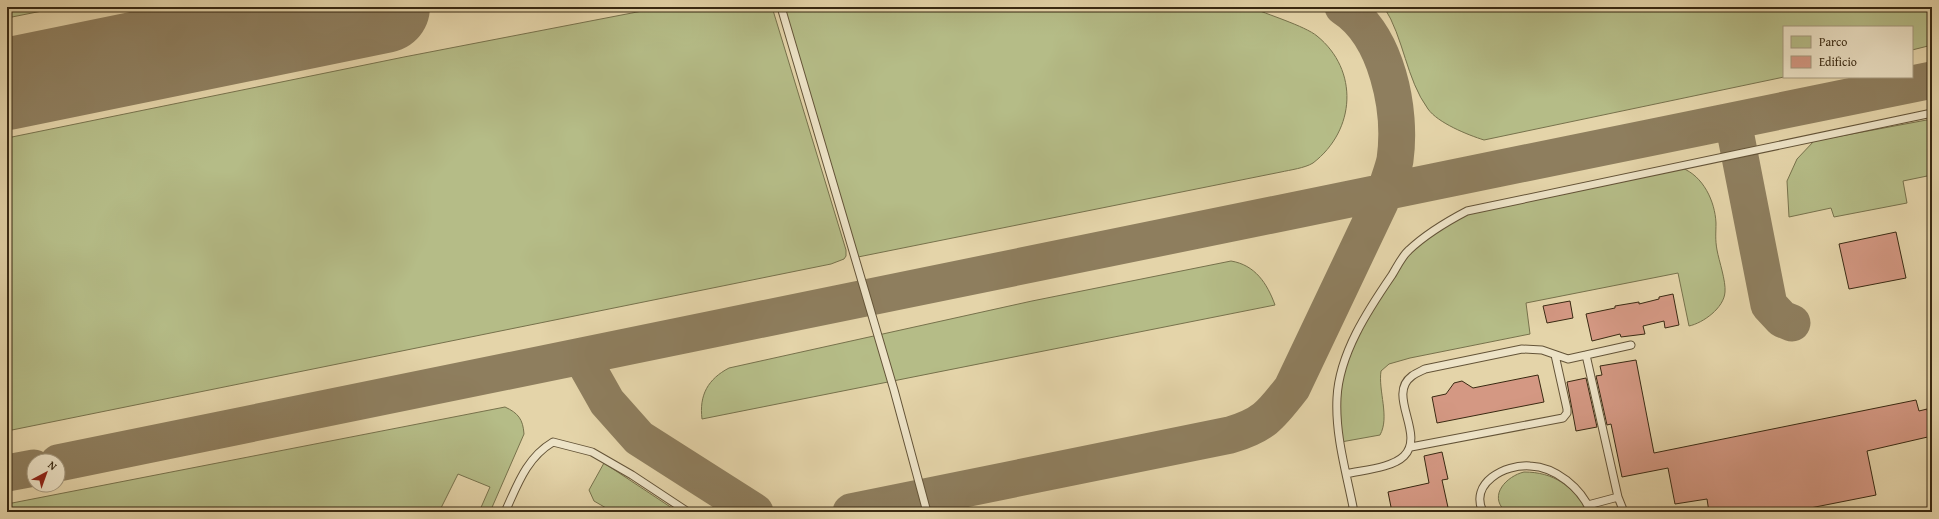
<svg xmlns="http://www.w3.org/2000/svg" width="1939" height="519" viewBox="0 0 1939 519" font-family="'Gentium Book Plus',serif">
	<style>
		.green { fill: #b5bc87; stroke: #77724c }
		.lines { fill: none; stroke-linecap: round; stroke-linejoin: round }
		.taxiway { stroke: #8e7e5e; stroke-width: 37 }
		.runway { stroke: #8e7e5e; stroke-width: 92 }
		.building { fill: #d49883; stroke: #392912 }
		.service-casing { stroke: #645438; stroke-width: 9 }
		.service { stroke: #ede3c7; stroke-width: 7 }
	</style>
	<rect width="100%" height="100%" fill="#e4d4a9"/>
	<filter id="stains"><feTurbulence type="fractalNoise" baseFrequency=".005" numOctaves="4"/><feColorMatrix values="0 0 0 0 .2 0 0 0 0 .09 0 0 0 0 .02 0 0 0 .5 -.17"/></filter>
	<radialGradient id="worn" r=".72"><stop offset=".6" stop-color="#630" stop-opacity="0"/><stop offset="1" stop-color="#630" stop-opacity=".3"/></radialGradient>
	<!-- green -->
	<path class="green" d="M7,7h55l-55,11z
		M663,7h109l74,243v6l-2,3 -13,5 -824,167v-293l397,-81z
		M784,7h466c16,7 55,19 67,29 42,34 39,94 -4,127 -8,5 -23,7 -32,9l-423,85z
		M1384,7h548v38l-20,5v-23h-128v50l-300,63c-16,-5 -46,-17 -56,-31 -22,-30 -24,-71 -44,-102z
		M1932,119v56l-29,6 4,22 -73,14 -3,-9 -42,9 -2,-36 10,-22 17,-18z
		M1682,168c21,8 33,33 34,55 0,10 -1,16 1,27 2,11 9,31 8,42 -1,16 -22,31 -36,34l-11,-53 -152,30 4,31 -120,24 -21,6 -8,7c-3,20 9,46 -1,64l-39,7 -2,-16 2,-46 10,-30 27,-52 31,-45 24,-21 36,-21z
		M1231,261c24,4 36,22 44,44l-573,114c-3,-24 6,-40 27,-51l303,-67z
		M505,407c13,6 18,12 19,27l-34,78h-11l11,-25 -32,-13 -19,38h-432v-8z
		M604,463l74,49h-65l-19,-11 -5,-11z
		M1524,472c30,0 49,14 64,40l-83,-1c-17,-16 2,-35 19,-39z"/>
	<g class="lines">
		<!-- taxiway -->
		<path class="taxiway" d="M1733,121l36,184 13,14 10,4
			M581,356l26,46 32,36 116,74
			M58,463l1874,-383
			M7,473l27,-5
			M851,512l379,-77c34,-10 41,-20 62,-47l93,-196c3,-10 8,-22 10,-32 7,-50 -8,-125 -52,-153"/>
		<!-- runway -->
		<path class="runway" d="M7,84l377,-77"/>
	</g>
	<!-- building -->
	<path class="building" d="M1896,232l10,46 -57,11 -10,-45z
		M1673,294l6,31 -14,3 -1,-7 -21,5 2,8 -24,3 -1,-3 -28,7 -6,-27 29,-6v-2l24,-4v2l20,-5v-2z
		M1570,301l3,17 -26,5 -4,-17z
		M1636,360l18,93 262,-53 3,11 8,-2 5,27 -65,15 9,44 -86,17h-81l-2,-13 -32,5 -7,-36 -46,9 -11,-53 -4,1 -11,-49 6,-1 -2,-9z
		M1538,375l6,27 -107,21 -5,-26 14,-3 8,-11 8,-2 11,7z
		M1586,378l11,49 -21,4 -9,-49z
		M1442,452l6,27 -6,1 7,32h-57l-4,-20 41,-9 -5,-27z"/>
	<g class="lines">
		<!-- service casing -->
		<g class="service-casing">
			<path id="service" d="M781,7l113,383 33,122
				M1586,355l32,142 6,15
				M1411,447l152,-29 4,-5v-4l-12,-54
				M1346,474c17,-4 46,-6 58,-18 22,-22 -18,-61 8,-80 4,-3 9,-5 13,-7l97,-20 20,1 26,9 63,-14
				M1588,505l30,-8
				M505,512c12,-26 21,-54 48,-70l39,10 40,23 56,37
				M1354,512c-7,-37 -19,-76 -17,-114 2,-44 31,-88 55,-123 5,-8 10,-19 17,-25 18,-17 37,-28 58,-39l465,-98
				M1483,512c-14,-29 22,-48 47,-46 26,1 51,22 61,46"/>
		</g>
		<!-- service -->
		<use href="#service" class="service"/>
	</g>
	<!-- margin -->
	<rect width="1939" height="519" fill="none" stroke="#e4d4a9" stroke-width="24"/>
	<rect x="8" y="8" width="1923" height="503" fill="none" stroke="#392912" stroke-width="2"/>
	<rect x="12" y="12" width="1915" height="495" fill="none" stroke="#392912"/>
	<!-- legend -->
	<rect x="1783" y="26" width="130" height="52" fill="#ede3c7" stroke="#a5997f"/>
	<rect x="1791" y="36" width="20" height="12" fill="#b5bc87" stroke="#a5997f"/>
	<text x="1819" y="46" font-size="12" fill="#392912">Parco</text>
	<rect x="1791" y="56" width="20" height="12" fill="#d49883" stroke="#a5997f"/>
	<text x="1819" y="66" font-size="12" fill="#392912">Edificio</text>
	<!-- north arrow -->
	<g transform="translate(46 473) rotate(41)"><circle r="19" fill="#ede3c7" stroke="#a5997f"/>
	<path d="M0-3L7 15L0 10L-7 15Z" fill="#8f2418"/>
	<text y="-6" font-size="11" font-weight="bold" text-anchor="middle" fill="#392912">N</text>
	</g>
	<rect width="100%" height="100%" filter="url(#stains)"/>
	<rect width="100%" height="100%" fill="url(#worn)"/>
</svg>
